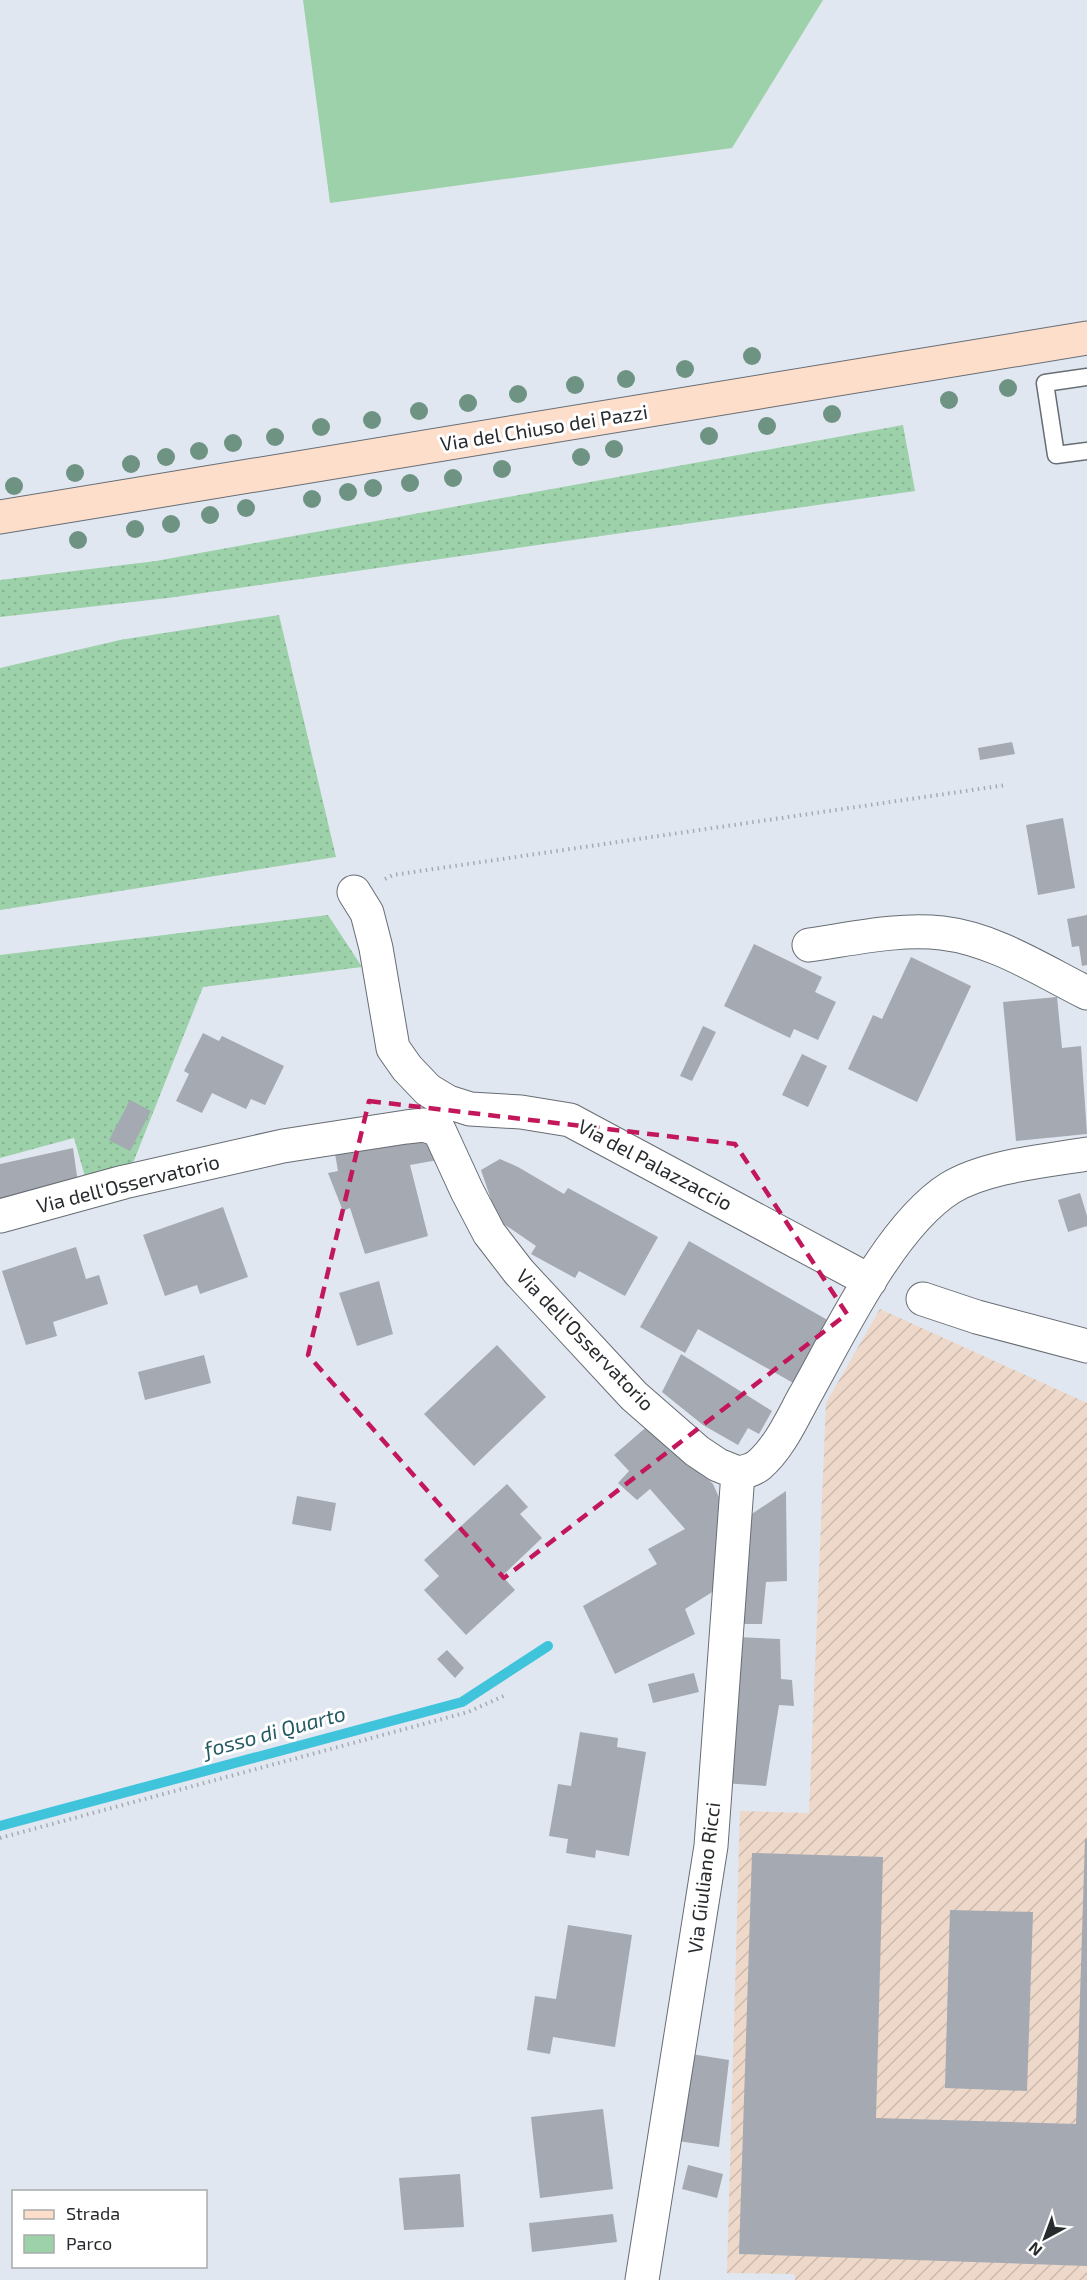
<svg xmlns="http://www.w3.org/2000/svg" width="1087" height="2280" viewBox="0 0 1087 2280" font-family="'Exo 2',sans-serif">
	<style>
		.industrial { fill: url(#industrial-furrows) }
		.green { fill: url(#green-dots) }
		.pitch { fill: #9cd1aa }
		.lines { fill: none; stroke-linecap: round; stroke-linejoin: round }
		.stream { stroke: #3fc4db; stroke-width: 10 }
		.building { fill: #a4a9b2 }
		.lane-casing { stroke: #676d74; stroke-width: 19 }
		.street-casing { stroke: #676d74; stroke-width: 35 }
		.secondary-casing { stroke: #676d74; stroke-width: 35 }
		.path { stroke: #a6abb2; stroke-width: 4; stroke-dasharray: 1.5 4.5; stroke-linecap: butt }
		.lane { stroke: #fff; stroke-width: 16 }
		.street { stroke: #fff; stroke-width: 33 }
		.secondary { stroke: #fcdecb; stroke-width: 33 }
		.tree { fill: #6f9383 }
		.marked { fill: none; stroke: #c2185b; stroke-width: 4.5; stroke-dasharray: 12 8; stroke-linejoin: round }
		.labels { text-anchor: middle; stroke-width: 6; stroke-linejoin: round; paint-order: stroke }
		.street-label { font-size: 20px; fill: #282b2e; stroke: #fff }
		.water-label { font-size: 21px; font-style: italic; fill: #255b65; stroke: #fff }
	</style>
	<defs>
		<pattern id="industrial-furrows" width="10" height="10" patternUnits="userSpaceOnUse" patternTransform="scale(1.5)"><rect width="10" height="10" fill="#edd8ca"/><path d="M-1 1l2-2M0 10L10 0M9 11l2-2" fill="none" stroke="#cbbaae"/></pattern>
		<pattern id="green-dots" width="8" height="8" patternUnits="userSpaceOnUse" patternTransform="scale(1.5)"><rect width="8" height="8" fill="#9cd1aa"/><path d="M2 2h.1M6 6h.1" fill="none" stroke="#86b493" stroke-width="1.8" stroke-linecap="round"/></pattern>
	</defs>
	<rect width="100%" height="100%" fill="#e1e7f0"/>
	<!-- industrial -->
	<path class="industrial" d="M880,1309l207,94v877h-292l-1,-6 -67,-1 13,-462 69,2 17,-410z"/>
	<!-- green -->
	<path class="green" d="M903,425l12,66 -747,107 -168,19v-37l156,-19z
		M279,615l57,242 -336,53v-242l120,-28z
		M328,915l34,52 -159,20 -72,181 -44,16 -13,-46 -74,20v-203z"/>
	<!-- pitch -->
	<path class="pitch" d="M303,0h520l-91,148 -402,55z"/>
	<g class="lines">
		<!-- stream -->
		<path class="stream" d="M0,1826l462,-124 86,-56"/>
	</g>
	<!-- building -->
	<path class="building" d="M1012,742l3,12 -35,6 -2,-12z
		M1063,818l12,70 -37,7 -12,-70z
		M1087,915v50l-5,1 -3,-20 -7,1 -5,-28z
		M754,944l68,33 -7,15 21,10 -18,38 -24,-11 -4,9 -66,-32z
		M911,957l60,29 -54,116 -69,-33 25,-54 9,4z
		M1057,997l5,51 19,-2 6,88 -71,7 -13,-139z
		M703,1026l13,6 -24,49 -12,-5z
		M203,1033l16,8 3,-5 62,30 -19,39 -14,-6 -5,10 -34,-16 -10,20 -26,-12 13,-27 -5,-3z
		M802,1054l25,12 -19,41 -26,-12z
		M130,1100l21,11 -21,40 -21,-11z
		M425,1132l13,28 -28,5 18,71 -63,18 -15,-46 -7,3 -15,-38 10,-2 -4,-23z
		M73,1148l6,42 -79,20v-46z
		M500,1159l18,8 46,27 4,-6 90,49 -33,59 -46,-25 -4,7 -44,-24 5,-8 -38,-26 -17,-50z
		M1080,1193l7,23v10l-19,6 -10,-32z
		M223,1207l25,70 -48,17 -3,-9 -32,11 -22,-61z
		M689,1241l142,81 -36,62 -97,-55 -13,24 -45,-26z
		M76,1247l10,32 13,-4 9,29 -55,18 4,14 -31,9 -24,-74z
		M379,1281l14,53 -36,12 -18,-53z
		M497,1345l49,52 -72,69 -50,-52z
		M681,1354l91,57 -13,23 -11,-6 -10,17 -35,-20 -41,-33z
		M204,1355l7,28 -66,17 -7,-28z
		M650,1424l63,60 9,20v82l-37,23 10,25 -80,40 -32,-68 74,-42 -9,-15 37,-20 -35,-40 -13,11 -19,-17 11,-12 -15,-16z
		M507,1484l21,23 -8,7 22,24 -40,38 13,14 -49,45 -42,-45 15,-14 -15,-16z
		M786,1491l1,90 -21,1 -4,42h-21l-4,-100z
		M297,1496l39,7 -5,28 -39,-7z
		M737,1637l43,2 1,40 11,1 2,26 -15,-1 -13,81 -43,-3z
		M447,1650l17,18 -9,10 -18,-19z
		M694,1673l5,19 -46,11 -5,-19z
		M580,1732l38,6 -1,9 29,5 -17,104 -33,-6 -1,8 -29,-5 2,-14 -19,-3 9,-52 13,2z
		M1085,1839h2v427l-348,-12 13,-401 131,4 -7,261 200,6z
		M950,1910l83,2 -6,179 -82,-3z
		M568,1925l64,10 -17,112 -62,-10 -3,17 -23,-4 8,-54 21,3z
		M685,2053l44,7 -10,87 -48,-7z
		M603,2109l10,80 -73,9 -9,-81z
		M688,2165l35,9 -6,24 -35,-9z
		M460,2174l4,53 -60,3 -5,-52z
		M613,2214l4,28 -85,10 -3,-29z"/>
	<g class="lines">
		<!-- lane casing -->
		<g class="lane-casing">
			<path id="lane" d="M1087,377l-42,6 11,72 31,-4"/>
		</g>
		<!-- street casing -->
		<g class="street-casing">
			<path id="street" d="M354,892l13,21 9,35 17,100 14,20 21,22 20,12 22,7 51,3 49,8 300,161
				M809,945c43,-6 90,-17 133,-12 52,6 99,37 145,60
				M0,1216l124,-34 159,-36 123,-19 18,-2 15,5 28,61 22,42 30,39 115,124 63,55 21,14 20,8c7,-1 15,-3 21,-8 20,-17 33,-46 45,-68 35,-62 86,-171 146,-209 36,-22 95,-27 137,-34
				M923,1299l54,18 110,29
				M642,2280l69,-434 27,-373"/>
		</g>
		<!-- secondary casing -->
		<g class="secondary-casing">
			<path id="secondary" d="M0,517l1087,-179"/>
		</g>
		<!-- path -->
		<path class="path" d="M385,879l8,-4 613,-90
			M0,1838l468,-126 38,-17"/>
		<!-- lane -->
		<use href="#lane" class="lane"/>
		<!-- street -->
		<use href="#street" class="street"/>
		<!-- secondary -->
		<use href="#secondary" class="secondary"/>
	</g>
	<!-- trees -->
	<g class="tree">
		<circle cx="752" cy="356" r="9"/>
		<circle cx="685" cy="369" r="9"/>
		<circle cx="626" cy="379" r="9"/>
		<circle cx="575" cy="385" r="9"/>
		<circle cx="1008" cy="388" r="9"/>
		<circle cx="518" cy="394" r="9"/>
		<circle cx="949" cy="400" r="9"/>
		<circle cx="468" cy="403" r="9"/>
		<circle cx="419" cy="411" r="9"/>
		<circle cx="832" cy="414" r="9"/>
		<circle cx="372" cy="420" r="9"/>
		<circle cx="767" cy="426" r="9"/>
		<circle cx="321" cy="427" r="9"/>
		<circle cx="709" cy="436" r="9"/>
		<circle cx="275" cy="437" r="9"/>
		<circle cx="233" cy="443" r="9"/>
		<circle cx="614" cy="449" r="9"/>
		<circle cx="199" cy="451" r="9"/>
		<circle cx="166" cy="457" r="9"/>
		<circle cx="581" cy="457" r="9"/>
		<circle cx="131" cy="464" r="9"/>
		<circle cx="502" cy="469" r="9"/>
		<circle cx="75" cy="473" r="9"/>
		<circle cx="453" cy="478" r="9"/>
		<circle cx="410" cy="483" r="9"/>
		<circle cx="14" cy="486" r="9"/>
		<circle cx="373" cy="488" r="9"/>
		<circle cx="348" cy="492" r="9"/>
		<circle cx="312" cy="499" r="9"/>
		<circle cx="246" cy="508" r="9"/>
		<circle cx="210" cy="515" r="9"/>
		<circle cx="171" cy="524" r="9"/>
		<circle cx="135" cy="529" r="9"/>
		<circle cx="78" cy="540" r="9"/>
	</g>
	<!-- marked area -->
	<path class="marked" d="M369,1101l366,43 112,170 -343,264 -196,-223z"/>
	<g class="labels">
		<!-- street labels -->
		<g class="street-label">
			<text transform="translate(544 428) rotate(-9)" y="7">Via del Chiuso dei Pazzi</text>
			<text transform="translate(655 1165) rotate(28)" y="7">Via del Palazzaccio</text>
			<text transform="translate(128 1184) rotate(-14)" y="7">Via dell'Osservatorio</text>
			<text transform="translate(585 1340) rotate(46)" y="7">Via dell'Osservatorio</text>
			<text transform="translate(704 1878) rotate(-83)" y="7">Via Giuliano Ricci</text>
		</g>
		<!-- water labels -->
		<g class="water-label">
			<text transform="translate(275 1732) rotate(-15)" y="7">fosso di Quarto</text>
		</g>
	</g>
	<!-- legend -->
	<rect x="12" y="2190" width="195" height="78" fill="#ffffff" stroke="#a9aaab" stroke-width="1.5"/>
	<rect x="24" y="2210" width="30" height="9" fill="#fcdecb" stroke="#a9aaab" stroke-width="1.5"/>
	<text x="66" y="2220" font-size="18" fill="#282b2e">Strada</text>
	<rect x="24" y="2235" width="30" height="18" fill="#9cd1aa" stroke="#a9aaab" stroke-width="1.5"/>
	<text x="66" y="2250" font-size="18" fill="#282b2e">Parco</text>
	<!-- north arrow -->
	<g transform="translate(1045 2238) rotate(221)" stroke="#ffffff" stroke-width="4.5" paint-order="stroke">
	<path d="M0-4.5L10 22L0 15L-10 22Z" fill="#282b2e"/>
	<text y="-9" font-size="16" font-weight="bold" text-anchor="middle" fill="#282b2e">N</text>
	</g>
</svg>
